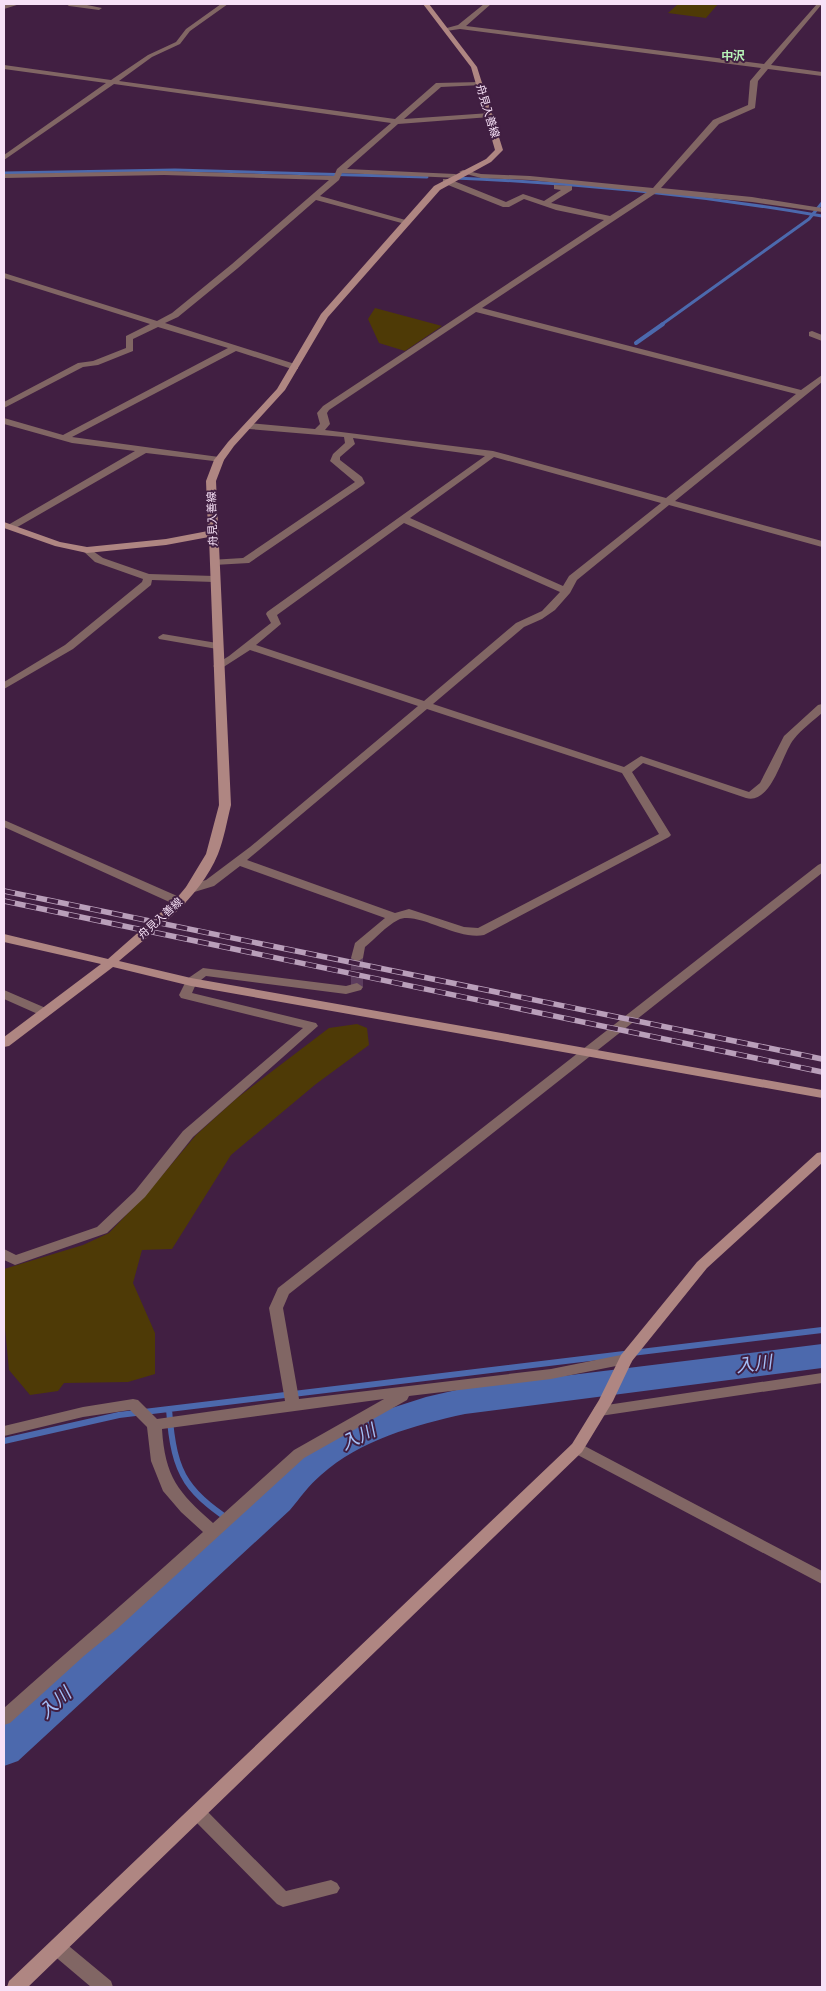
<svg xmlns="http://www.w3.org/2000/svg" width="826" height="1991" viewBox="0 0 826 1991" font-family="'Fira Sans','Noto Sans JP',sans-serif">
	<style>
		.green { fill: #4e3a06 }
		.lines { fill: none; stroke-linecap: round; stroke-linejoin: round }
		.stream-far2 { stroke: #4c69ad; stroke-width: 3 }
		.stream-far1 { stroke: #4c69ad; stroke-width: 4 }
		.stream { stroke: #4c69ad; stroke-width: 6 }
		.river { fill: #4c69ad; fill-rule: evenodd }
		.street-tunnel { stroke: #5c3c5d; stroke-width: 12; stroke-dasharray: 12 6; stroke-linecap: butt }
		.street { fill: #816664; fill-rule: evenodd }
		.secondary { fill: #af8682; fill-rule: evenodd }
		.rail-casing { stroke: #b99fba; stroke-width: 5.5 }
		.rail { stroke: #411f42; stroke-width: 4; stroke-dasharray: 11; stroke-linecap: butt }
		.labels { text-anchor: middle; stroke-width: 4; stroke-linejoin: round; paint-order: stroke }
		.far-street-label { font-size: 11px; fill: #f7e1f7; stroke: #411f42 }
		.far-neighbourhood-label { font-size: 12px; font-weight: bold; fill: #b6f2b7; stroke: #411f42 }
		.near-water-label { font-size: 18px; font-style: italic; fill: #a4bff7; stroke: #411f42 }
	</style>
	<rect width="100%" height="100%" fill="#411f42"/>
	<!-- green -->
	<path class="green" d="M678,4h40l-12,14 -38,-5z
		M375,308l67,18 -37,25 -26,-8 -11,-24z
		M357,1024l10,4 2,17 -53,39 -85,71 -59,94 -30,1 -9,33 22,50v41l-27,8 -64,1 -6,8 -28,4 -21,-25 -5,-52v-49l79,-24 26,-12 40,-42 47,-56 41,-37 92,-70z"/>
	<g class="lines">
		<!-- stream-far2 -->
		<path class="stream-far2" d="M4,173l171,-3 252,7
			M455,178c123,5 246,17 367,38
			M661,325l148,-106 13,-16"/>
		<!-- stream-far1 -->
		<path class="stream-far1" d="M636,343l27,-19"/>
		<!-- stream -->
		<path class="stream" d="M169,1409c5,70 18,83 75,121
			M4,1441l115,-26 703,-85"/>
		<!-- river -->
		<path class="river" d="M822,1344v24l-357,46c-50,11 -105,26 -144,61 -12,10 -21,23 -31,35l-272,251 -14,5v-42l260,-234 26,-30 26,-20 57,-26 53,-17 39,-9z"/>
		<!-- street-tunnel -->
		<path class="street-tunnel" d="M357,958v29"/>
		<!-- street -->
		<path class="street" d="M9,4h11l-16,5v-4z
			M66,4h16l20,4 -3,2 -30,-4z
			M221,4h7l-38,27 -10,13 -28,13 -33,24 276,38 41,-36 44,-1 2,1v2l-41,2 -37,32 86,-6 4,2 -4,2 -92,7 -51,45 108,5 4,2 -1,2 -116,-5 -3,7 -19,16 89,25v4l-93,-25 -78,68 -60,49 -13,6 133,42v4h-6l-56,-18 -164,86 147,20 5,3 -2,2 -76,-9 -132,76h-6v-4l127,-74 -63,-8 -68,-19v-6l59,17 165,-87 -70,-21 -25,12v12l-35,14 -15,2 -79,41v-6l74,-39 15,-2 33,-13v-12l24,-12 -146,-46v-5l153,48 15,-8 60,-49 97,-84 -165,-5 -160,3v-4l160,-3 170,5 3,-7 54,-46 -277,-39 -110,76v-5l102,-72 -102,-14v-4l107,15 37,-25 28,-13 10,-13z
			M484,4h7l-25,22 298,38 53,-60h5l-51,61 51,7v4l-54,-7 -10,12 -3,27 -36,16 -58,64 91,9 70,11v4l-70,-10 -96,-9 -174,115 319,82 21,-15v7l-147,119 147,40v6l-153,-42 -92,75 -7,13 -15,17 -13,9 -18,8 -91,77 191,63 17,-11 108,36 11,-9 24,-47 34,-31 4,-1v9c-9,8 -20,16 -28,26 -12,14 -22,66 -48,59l-103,-35 -11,9 39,63 -2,2 -185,98c-26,6 -68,-25 -86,-15 -12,6 -23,19 -33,27l-2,11 -6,4 -6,-4 4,-15 30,-25 -145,-52 -26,20 -23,7 -6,-4 2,-3 19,-6 44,-33 168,-141 -168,-56 -28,18 -4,1 -5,-3 16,-10 42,-33 -5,-9 1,-2 218,-156 -132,-18 2,6 -15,13v3l22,17 3,6 -2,2 -114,78 -35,2 -4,-1v-4l33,-2 112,-76 -25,-21 3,-7 12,-11 -1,-6 -95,-8 -5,-3 5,-3 66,6 5,-5 -3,-11 6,-7 281,-186 -48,-10 -32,-11 -15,8h-6l-60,-24v-4h6l57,23 17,-8 21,7 17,-11 -7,-1v-4l18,1v4l-21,13 59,13 37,-24 -117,-12 -49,-2 -22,-6 4,-2 18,4 49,2 123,12 60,-68 35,-15 2,-24 11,-13 -301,-39 -14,2 -3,-2 15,-4zM476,312l320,82 -130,104 -173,-47 -168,-21 5,-6 -3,-11 2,-3zM494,457l167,46 -92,73 -6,10 -153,-68zM404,523l156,69 -18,19 -26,12 -92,78 -168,-56 25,-21 -4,-9zM427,709l195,64 37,61 -181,94 -14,-1 -55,-18 -14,4 -148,-53z
			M812,331l10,4v6l-13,-5v-4z
			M87,547l16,11 46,16 65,2 5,3 -5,3 -62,-2 -1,5 -78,64 -69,40v-7l61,-37 77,-63 1,-3 -48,-17 -13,-12z
			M163,634l54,9 5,3 -5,3 -58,-10 -1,-2z
			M4,820l180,79 2,3 -2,3h-8l-172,-78z
			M822,863v10l-533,421 -6,14 16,91 252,-30 75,-15 5,1 2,4 -2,4 -80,16 -142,17 -2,4 -103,58 -187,171 -32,26 -75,68 -6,2v-17c66,-59 133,-116 199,-176l-22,-20 -18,-21 -12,-30 -4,-34 -17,-17 -47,7 -79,19v-10l79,-19 50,-8 5,1 19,19 128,-18 -16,-93 9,-20 540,-423zM384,1399l-90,51 -81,73c-35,-31 -48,-46 -51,-94z
			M203,968l143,18 11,-3 6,4 -2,3 -15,4 -140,-18 -10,8 -4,9 124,30 2,3 -125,111 -48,60 -38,36 -92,32 -11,-5v-11l12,6 81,-28 38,-36 48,-60 120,-103 -122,-30 -2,-3 8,-16z
			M4,990l44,19 2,3 -6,4 -4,-1 -36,-16z
			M822,1373v10l-222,33 -5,-1 -2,-4 2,-4 5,-1z
			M577,1442l245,129v13l-250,-132 -3,-4 3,-4z
			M198,1806l6,2 82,83 45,-11 6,3 3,5 -3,5 -54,14 -6,-3 -85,-86 -3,-5 3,-5z
			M58,1940l6,2 47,39 2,6h-22l-39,-33 -3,-6 3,-6z"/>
		<!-- secondary -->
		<path class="secondary" d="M423,4h6l48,63 26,83 -12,12 -51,28 -112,127 -43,73 -51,56 -10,14 -8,21 15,324c-4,16 -7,34 -13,49 -19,46 -63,76 -99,107l72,17 631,112v8l-631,-112 -78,-19 -104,79 -5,1v-10l97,-73 -97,-22v-8l104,25 68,-60 10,-12 20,-33 13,-49 -10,-268 -43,8 -79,8 -32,-7 -51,-18v-6l56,20 27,5 79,-8 42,-8 -2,-50 8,-21 14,-18 49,-53 44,-75 113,-128 52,-27 9,-9 -24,-83z
			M822,1152v11l-115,105 -75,93 -19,40 -31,51 -554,535h-21l2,-6 563,-537 27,-44 22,-45 76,-93 120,-109z"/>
		<!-- rail casing -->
		<g class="rail-casing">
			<path id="rail" d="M4,891l818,168
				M4,901l818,171"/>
		</g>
		<!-- rail -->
		<use href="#rail" class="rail"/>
	</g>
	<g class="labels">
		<!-- far-street labels -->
		<g class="far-street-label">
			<text transform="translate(488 111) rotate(73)" y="4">舟見入善線</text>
			<text transform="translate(212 519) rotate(-92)" y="4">舟見入善線</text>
			<text transform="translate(160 918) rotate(-42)" y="4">舟見入善線</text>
		</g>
		<!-- far-neighbourhood labels -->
		<g class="far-neighbourhood-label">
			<text x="733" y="60">中沢</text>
		</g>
		<!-- near-water labels -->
		<g class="near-water-label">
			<text transform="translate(754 1364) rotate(-7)" y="6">入川</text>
			<text transform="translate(358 1437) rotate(-26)" y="6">入川</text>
			<text transform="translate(55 1703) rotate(-42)" y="6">入川</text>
		</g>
	</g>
	<!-- border -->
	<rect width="826" height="1991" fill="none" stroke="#f7e1f7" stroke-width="10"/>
</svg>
